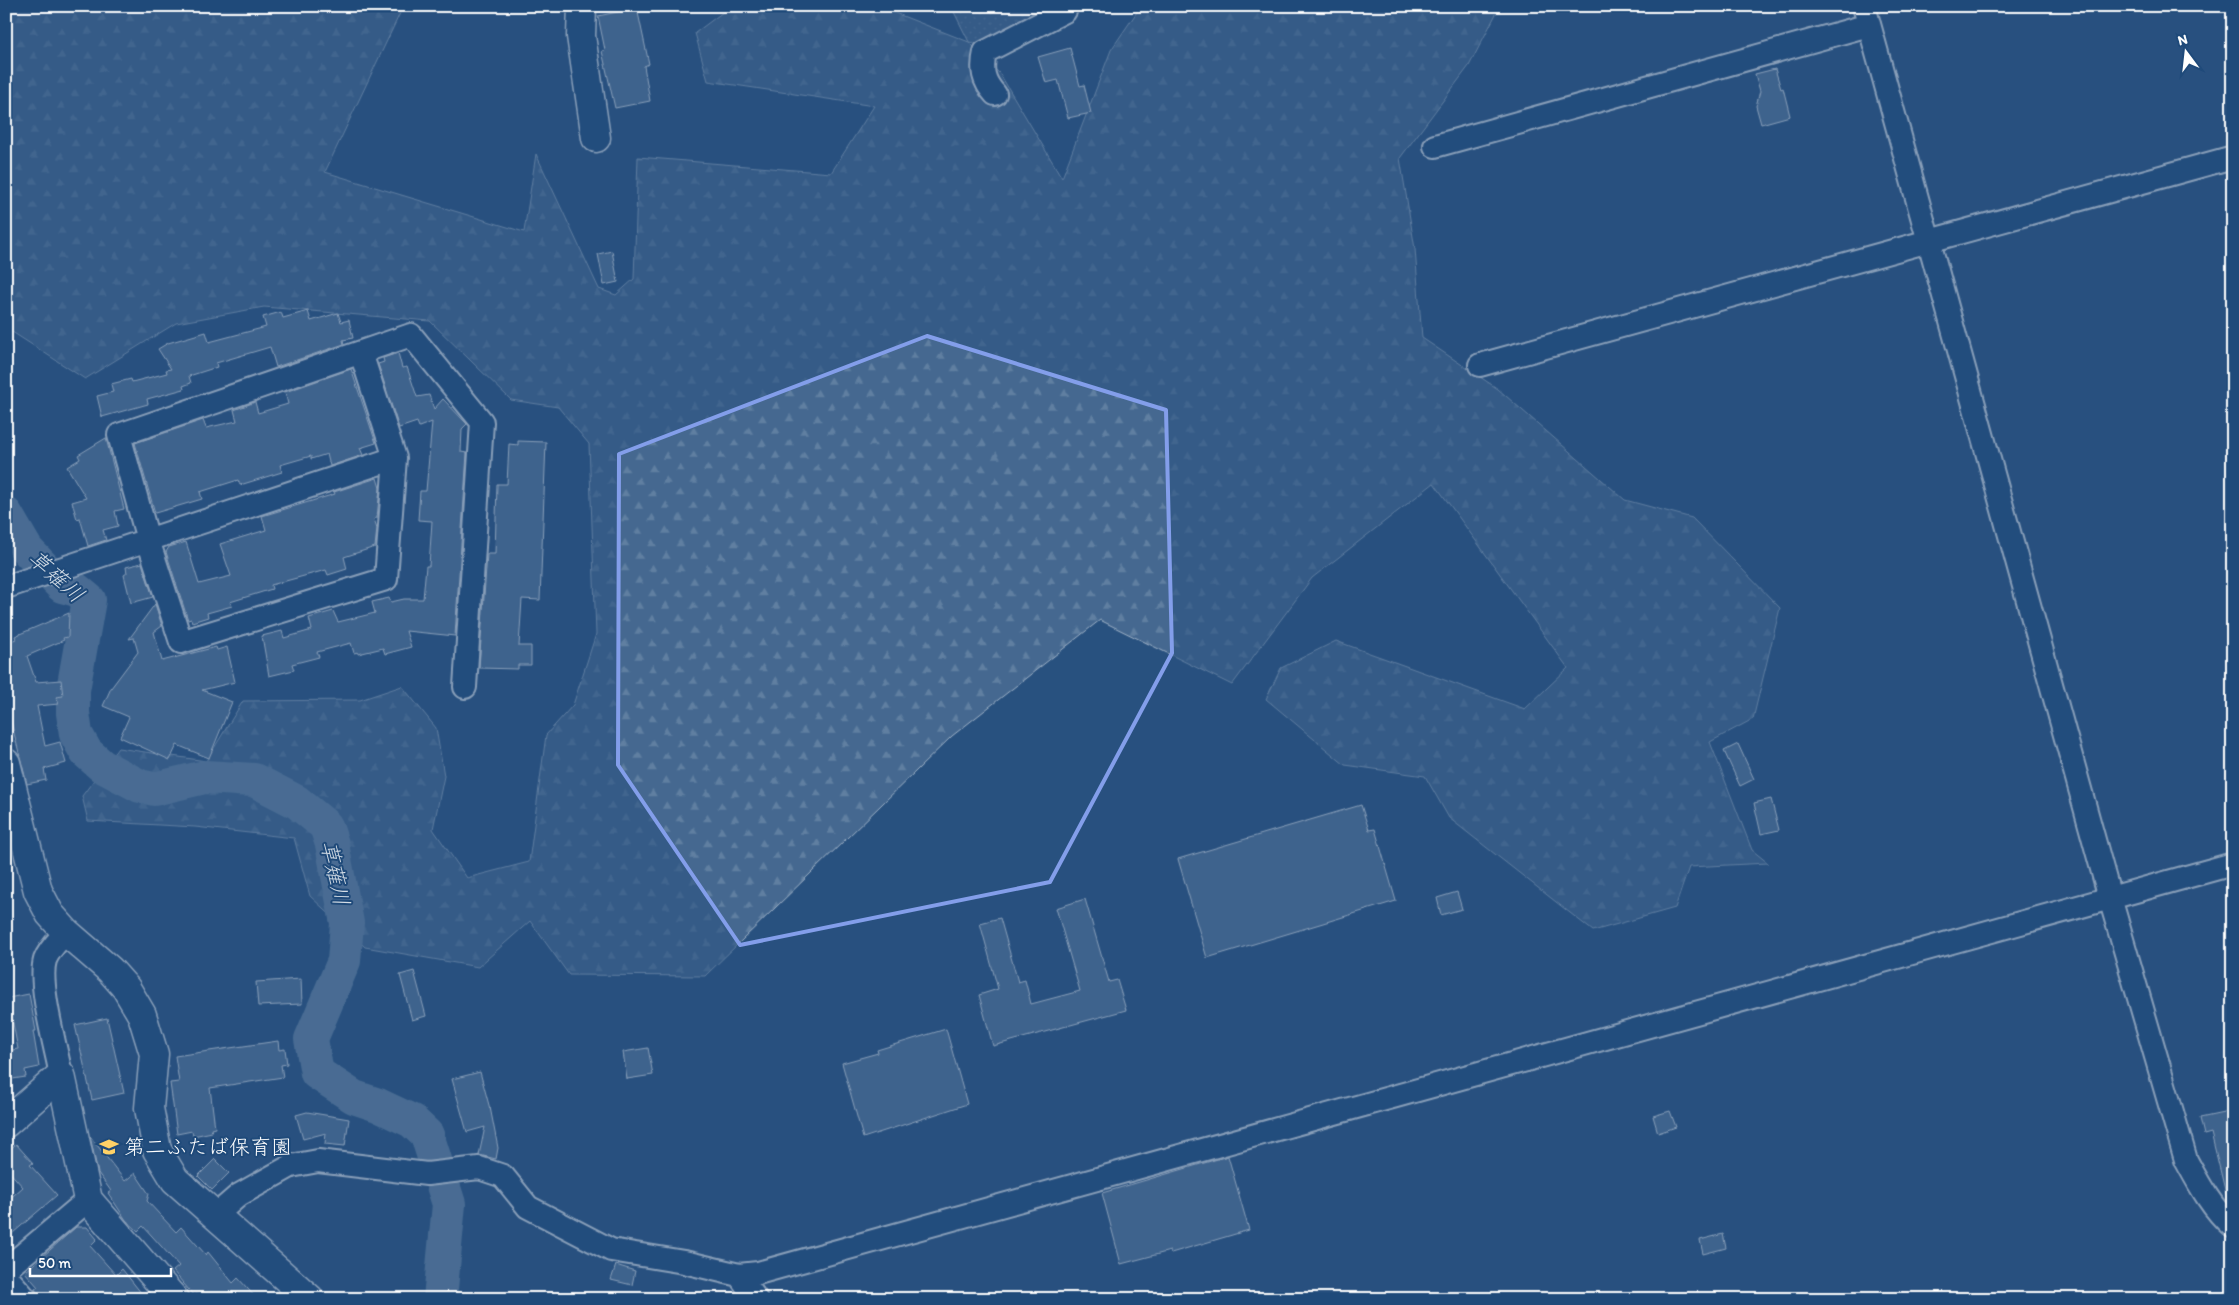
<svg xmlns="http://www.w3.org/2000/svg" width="2239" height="1305" viewBox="0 0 2239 1305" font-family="Itim,'Klee One',sans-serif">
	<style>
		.forest { fill: url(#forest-firs); stroke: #a2b4c8 }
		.park { fill: url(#park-dots); stroke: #a2b4c8 }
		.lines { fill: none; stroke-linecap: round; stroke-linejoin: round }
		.river { stroke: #718dab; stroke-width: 34 }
		.building { fill: #5a7a9d; stroke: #fff }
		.minor-casing { stroke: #fff; stroke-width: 26 }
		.tertiary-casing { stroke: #fff; stroke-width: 31 }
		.minor { stroke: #1f4a7a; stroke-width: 22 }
		.tertiary { stroke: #1f4a7a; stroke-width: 28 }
		.marked { fill: none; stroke: #839eea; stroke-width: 4; stroke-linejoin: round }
		.labels { text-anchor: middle; stroke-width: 4; stroke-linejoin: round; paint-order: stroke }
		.poi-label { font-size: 21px; fill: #fff; stroke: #1f4a7a; text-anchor: start }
		.water-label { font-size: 22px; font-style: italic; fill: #d4dde6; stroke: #1f4a7a }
	</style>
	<defs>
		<pattern id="forest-firs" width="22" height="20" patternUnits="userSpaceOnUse" patternTransform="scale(1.25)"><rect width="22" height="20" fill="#446890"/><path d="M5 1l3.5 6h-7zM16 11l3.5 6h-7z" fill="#607fa1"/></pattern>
		<pattern id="park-dots" width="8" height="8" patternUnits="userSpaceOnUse" patternTransform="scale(1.25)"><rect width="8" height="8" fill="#446890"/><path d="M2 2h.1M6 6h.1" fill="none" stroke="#607fa1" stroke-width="1.8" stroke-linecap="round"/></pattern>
	</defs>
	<rect width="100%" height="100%" fill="#28517f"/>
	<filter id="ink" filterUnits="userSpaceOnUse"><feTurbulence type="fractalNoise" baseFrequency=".02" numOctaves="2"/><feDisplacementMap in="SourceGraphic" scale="10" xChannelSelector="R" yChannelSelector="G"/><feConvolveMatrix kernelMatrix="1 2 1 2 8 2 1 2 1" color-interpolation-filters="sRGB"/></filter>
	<g filter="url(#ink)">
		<!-- forest -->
		<path class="forest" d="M6,6h394l1,5 -76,161 199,60 12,-78 63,135 17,6 18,-16 4,-122 193,16 43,-67 -166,-25 -13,-48 36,-27h146l92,36 31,32 62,104 49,-128 30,-44h362l-5,4 -29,56 -69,92 15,91 7,89 76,51 127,111 67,18 88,90 -27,111 -43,23 42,108 16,13 -79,4 -14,41 -82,23 -144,-113 -24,-42 -80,-11 -79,-66 15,-31 55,-27 189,68 43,-41 -134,-185 -122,95 -80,107 -132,-65 -148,116 -247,240 -136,-1 -39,-54 -52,46 -113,-20 -55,-51 -16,-58 -99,-11 -107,-6 -6,-25 36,-48 88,13 37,-60 117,-1 42,-14 34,42 8,48 -11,53 34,49 62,-16 17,-127 27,-30 23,-71 -7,-190 -31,-37 -47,-7 -81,-79 -166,-14 -88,16 -91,56 -79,-51z"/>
		<!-- park -->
		<path class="park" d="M951,6h104l-69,39 -17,-3z"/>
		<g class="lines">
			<!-- river -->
			<path class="river" d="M6,514l21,36 35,36 15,4 12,10 -16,90v23l3,21 10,18 16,14 38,20 14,3 51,-12 49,3 43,22 29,24 6,18 15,79 -3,38 -33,78 6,34 37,24 24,8 34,16 15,14 22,69 -9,95"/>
		</g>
		<!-- building -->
		<path class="building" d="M637,8l12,56 -5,2 6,35 -35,7 -13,-57 3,-1 -7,-34z
			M1070,48l10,38 4,-1 7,28 -23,5 -10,-38 -12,3 -8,-26z
			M1775,69l6,20 2,-1 7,28 -29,8 -5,-18 4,-15 -5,-17z
			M612,251l6,31 -14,3 -6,-31z
			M308,311l3,10 27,-8 3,9 8,-2 4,18 -10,2 1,4 -68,23 -6,-20 -54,16 1,4 -28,9 2,7 -8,3 1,3 -37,10 1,5 -46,13 -5,-21 16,-4 -2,-8 20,-5 1,3 35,-9 -1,-3 5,-1 -13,-20 10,-6 38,-11 3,10 57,-15 -3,-10 18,-5 2,6z
			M398,353l4,15 5,-1 10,30 12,-2 5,14 9,-10 24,25 -5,5 -1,23 6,1 -12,183 -49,-5 5,16 -26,7 -2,-6 -25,6v-2l-4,1 -3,-10 -34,9 2,5 -27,7 2,6 -25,6 -7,-40 20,-5 2,7 28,-8 -3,-12 24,-7 5,11 37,-9 -3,-11 17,-4 2,4 13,-3h19l3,-33h3l3,-45 -14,-1 2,-29h6l6,-69 -13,5 -2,-5 -18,6 -21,-64 6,-2 -1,-4z
			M351,369l25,74 -16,5 3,7 -33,11 -3,-12 -16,5v-3l-31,9 2,7 -42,13 -2,-5 -38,12 2,7 -47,14 -20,-70 68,-23 3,8 31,-7 -3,-11 21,-8 3,11 30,-9 -3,-12z
			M106,438l18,71 -9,2 3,15 -15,4 3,10 -18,6 -8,-28 -3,1 -5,-17 14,-4 -19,-31 13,-8 -2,-4z
			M518,441l28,1 -6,158 -18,-1 -3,47h12v19h-13v4l-39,-1 8,-114h8l2,-70h10l2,-40 9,1z
			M377,478l3,10 -3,30 -3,1 3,9 -2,19 -31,10 3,12 -19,6 -2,-5 -55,15 1,4 -42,13 2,4 -25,7 1,4 -16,5 -1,-3 -3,1 -22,-68 3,-5 17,-5 13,42 32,-8 -11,-32 46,-14 -4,-14 73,-22 -1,-2z
			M142,563l11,34 -22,6 -7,-28 3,-2 -1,-6z
			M155,604l7,22 -8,6 8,29 54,-14 1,3 10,-3 8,35 -33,8 30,12 -23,56 -32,-13 -7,15 -50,-23 9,-20 -26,-11 8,-18 27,-36 -4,-14 -5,1z
			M69,613l-1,24 -5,1 1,2 -37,16 9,26 25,-2 2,16 -7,1 3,7 -22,2 8,40 15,-4 6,21 -22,6 2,11 -19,4 -21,-82v-59l10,-4 -1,-3z
			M1738,744l16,35 -14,7 -16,-35z
			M1771,799l8,31 -18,4 -7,-31z
			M1361,805l8,25 6,-1 21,72 -189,57 -29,-99z
			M1457,892l5,17 -21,6 -4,-17z
			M1085,899l24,83 8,-2 9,30 -133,36 -14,-51 19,-6 -18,-66 20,-5 18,64 7,-2 6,24 49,-13 -24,-83z
			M414,971l12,45 -14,4 -12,-45z
			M301,979l1,25 -44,2 -2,-24z
			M29,994l7,37h-3l6,36 -14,3 1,7 -20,3v-29l12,-2 -10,-51z
			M107,1018l17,75 -32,7 -17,-75z
			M946,1029l21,75 -104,34 -21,-75 36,-10 -1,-3z
			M278,1041l1,9 6,-1 2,15 -6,1 2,12 -73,11 5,40 -4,1 1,3 -19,4 -1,-5 -15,3 -7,-51 9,-1 -4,-26z
			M648,1048l5,27 -26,4 -4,-27z
			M480,1072l10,37v-2l8,41 -2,11 -17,-4 6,-28 -18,5 -15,-53z
			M1670,1111l6,16 -18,6 -5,-17z
			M2233,1111v91h-5l-17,-69 -7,2 -4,-17z
			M307,1112l42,7 -4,27 -20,-2 1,-11 -23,6 -7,-24z
			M90,1136l35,45 10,-8 14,21 -2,7 29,31 5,-5 25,28 2,-3 25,31 5,-5 19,21h-56l-4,-5 -3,2 -21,-25 6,-5 -36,-40 -5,5 -12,-11 -18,-27 3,-2 -13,-18z
			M16,1144l17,19 -3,2 27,30 -51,44v-37l17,-15 -17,-19v-15z
			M1228,1156l21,74 -78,23 -1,-2 -49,13 -19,-71z
			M215,1159l14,14 -17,17 -14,-14z
			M76,1227h11l10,12 -7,7 26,29 6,-6 24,30h-105l-6,-10 3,-2 -13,-15z
			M1723,1234l3,14 -23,6 -3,-14z
			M616,1265l19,6 -3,14 -21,-5z"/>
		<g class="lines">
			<!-- minor casing -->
			<g class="minor-casing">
				<path id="minor" d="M1864,6l246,892 76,262c13,24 26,49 47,67
					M995,94c-12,-13 -14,-24 -10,-42l80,-41 2,-5
					M1435,146l434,-121
					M361,353l34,105 -9,121 -205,63 -33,-102 -29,-105 292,-100 71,87 -17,265
					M1480,365l753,-208
					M6,587l389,-129
					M61,1075c-5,-27 -23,-91 -16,-115 4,-11 14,-20 21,-28
					M216,1215l23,-20 52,-29 27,-5 109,13 52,-6 24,8 25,31 83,43 73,12 55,13 19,-2 1475,-409
					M6,1269l82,-69
					M739,1275l17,24
					M6,1276l20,23"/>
			</g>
			<!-- tertiary casing -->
			<g class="tertiary-casing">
				<path id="tertiary" d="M582,6l-1,30 15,102
					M6,763l32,128 12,23 16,18 44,38 16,18 16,27 12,39 -5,54 8,42 18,30 135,119
					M6,1123l55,-48 27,125 86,99"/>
			</g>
			<!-- minor -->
			<use href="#minor" class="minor"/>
			<!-- tertiary -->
			<use href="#tertiary" class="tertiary"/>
		</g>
	</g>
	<!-- marked area -->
	<path d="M0 0H2239V1305H0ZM927,336l239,74 6,243 -122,229 -310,63 -122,-180 1,-311z" fill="#28517f" fill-opacity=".55" fill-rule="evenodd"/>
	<path class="marked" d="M927,336l239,74 6,243 -122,229 -310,63 -122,-180 1,-311z"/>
	<!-- icons -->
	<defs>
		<g id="school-bare" transform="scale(1.5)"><path d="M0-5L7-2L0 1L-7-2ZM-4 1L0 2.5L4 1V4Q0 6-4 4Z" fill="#ffd166" stroke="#1f4a7a" stroke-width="2.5" paint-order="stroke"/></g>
	</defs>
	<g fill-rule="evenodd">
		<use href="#school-bare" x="109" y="1147"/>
	</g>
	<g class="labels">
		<!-- poi labels -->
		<g class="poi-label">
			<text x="124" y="1154">第二ふたば保育園</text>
		</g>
		<!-- water labels -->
		<g class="water-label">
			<text transform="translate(57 576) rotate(42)" y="8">草薙川</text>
			<text transform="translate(336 873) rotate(78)" y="8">草薙川</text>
		</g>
	</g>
	<!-- margin -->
	<rect width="2239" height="1305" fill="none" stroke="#1f4a7a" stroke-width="25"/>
	<rect x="12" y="12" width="2214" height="1280" fill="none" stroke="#fff" stroke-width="2" filter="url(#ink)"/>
	<!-- north arrow -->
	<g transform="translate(2186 52) rotate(345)" stroke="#1f4a7a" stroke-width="4" paint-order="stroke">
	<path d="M0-4L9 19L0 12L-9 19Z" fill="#ffffff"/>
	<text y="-8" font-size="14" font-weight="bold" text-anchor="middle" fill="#ffffff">N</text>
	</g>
	<!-- scale -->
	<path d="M30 1268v8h141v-8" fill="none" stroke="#ffffff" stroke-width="2.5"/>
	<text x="38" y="1268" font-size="15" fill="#ffffff" stroke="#1f4a7a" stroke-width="4" paint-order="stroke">50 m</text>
</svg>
